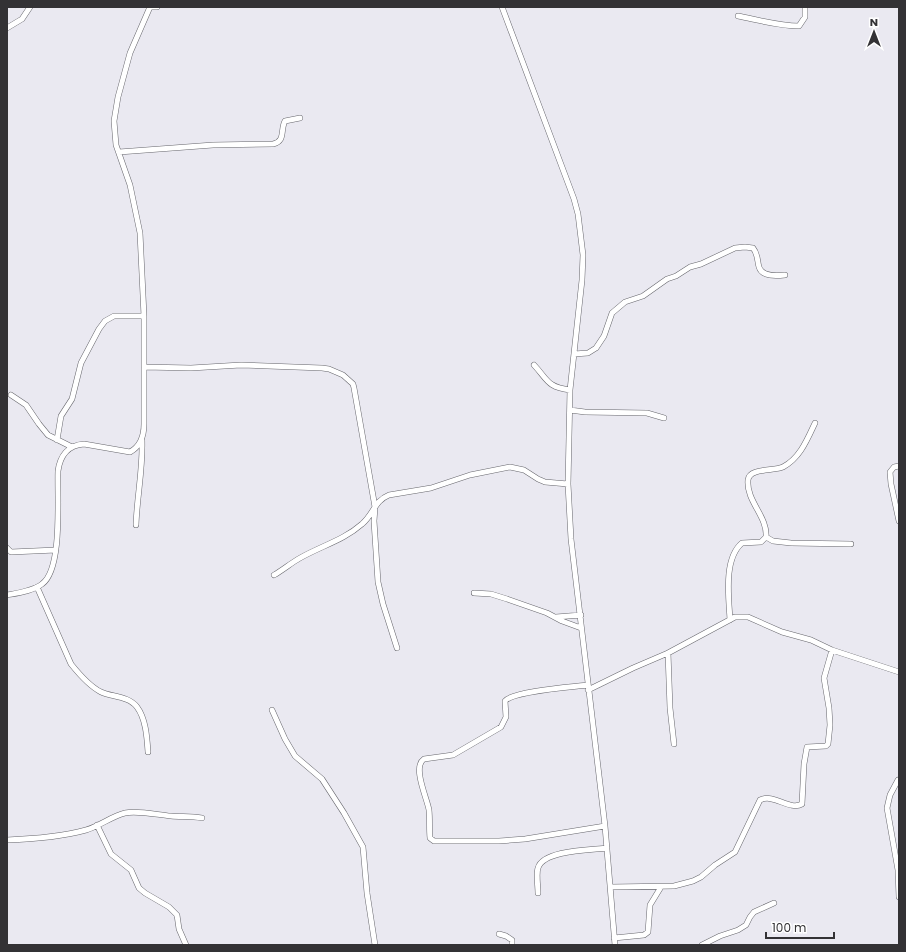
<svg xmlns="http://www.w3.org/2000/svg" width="906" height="952" viewBox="0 0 906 952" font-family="Poppins,sans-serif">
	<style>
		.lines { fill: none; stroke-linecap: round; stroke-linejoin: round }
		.minor-casing { stroke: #66666c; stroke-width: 6 }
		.minor { stroke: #fff; stroke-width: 5 }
	</style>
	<rect width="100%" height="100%" fill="#eae9f1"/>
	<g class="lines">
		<!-- minor casing -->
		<g class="minor-casing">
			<path id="minor" d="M150,7h7
				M502,7l72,192 4,15 5,41 -1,25 -12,110 -2,94 3,55 34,287 10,119
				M738,16c20,4 41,10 61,10l6,-9v-10
				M7,28l15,-9 8,-12
				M119,152l94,-7 60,-1c13,-3 7,-14 12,-23l15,-3
				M574,354l14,-1 8,-5 8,-12 8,-23 13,-11 18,-6 24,-17 9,-3 14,-9 11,-3 34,-16 10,-1 8,1c5,6 4,12 6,19 3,10 17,9 26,8
				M534,365c14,15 13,22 36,25
				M144,367l47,1 50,-3 81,3 7,1 14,6 10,9 1,4 21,119 -1,14 4,61 5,22 14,44
				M11,395l15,10 13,19 9,11 24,12
				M570,410l15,2 62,1 17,5
				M57,440l4,-24 11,-17 9,-36 18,-34 6,-8 9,-5h30
				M899,466l-5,1 -4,5 1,12 8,37
				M136,525c1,-29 7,-56 6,-85
				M766,537l7,4 18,2 60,1
				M7,548l4,4 45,-2
				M274,575c9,-5 17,-12 26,-17 21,-12 44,-18 62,-34 12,-10 12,-23 27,-29l42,-7 39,-13 40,-8 14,3 14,9 7,3 23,2
				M37,587l34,77c8,10 18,22 30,28 11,5 28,4 36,15 9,12 10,31 11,45
				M474,593l17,1 16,5 40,14 15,8 19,7
				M7,595c11,-2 26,-4 35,-11 21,-15 15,-87 16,-113 2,-15 10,-26 26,-27l46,8c11,-6 14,-16 14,-28v-108l-4,-83 -10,-48 -14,-40 -2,-24 4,-24 12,-44 20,-46
				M556,617l25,-2
				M730,620c-1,-21 -7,-61 12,-77l19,-1 5,-5c2,-20 -20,-36 -18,-57 1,-12 26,-9 35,-13 17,-9 24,-27 32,-44
				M668,653l2,55 4,36
				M588,685c-16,2 -75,6 -83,16l1,16 -5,10 -48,28 -29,4c-12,8 3,39 5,51 1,9 0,19 1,28l4,3h65l26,-2 80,-13
				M588,690l45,-22 35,-15 67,-36h13l34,15 29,8 21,10 67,22
				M272,710l13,29 10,17 27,23 22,34 19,34 4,46 8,52
				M898,780l-8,15 -3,13 11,62 1,27
				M97,825l14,29 20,16 8,18 6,5 24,14 8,8 2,14 7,16
				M7,840c27,-1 53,-3 79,-10 14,-4 26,-14 39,-17 12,-3 33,2 46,3 10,1 20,0 31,2
				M611,887l63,-1 19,-5 8,-4 14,-12 20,-13 25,-52c14,-7 29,11 42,4l2,-40 3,-17 19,-1 2,-2 2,-19 -1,-17 -5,-30 8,-28
				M538,893c0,-6 -2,-20 0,-25 5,-18 53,-18 69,-20
				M499,934l7,2 6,4v5
				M614,938l30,-3 4,-3 2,-27 11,-18
				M702,945l18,-9 18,-6 8,-5 4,-8 4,-5 20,-9"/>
		</g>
		<!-- minor -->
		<use href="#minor" class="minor"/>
	</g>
	<!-- border -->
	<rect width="906" height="952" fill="none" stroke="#333235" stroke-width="16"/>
	<!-- north arrow -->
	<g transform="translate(874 32)" stroke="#ffffff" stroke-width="3" paint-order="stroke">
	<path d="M0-3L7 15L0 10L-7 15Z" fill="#333235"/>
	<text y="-6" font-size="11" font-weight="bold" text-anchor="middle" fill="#333235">N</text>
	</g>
	<!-- scale -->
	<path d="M766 932v6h68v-6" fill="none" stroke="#333235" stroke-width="2"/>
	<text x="772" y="932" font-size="12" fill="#333235" stroke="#ffffff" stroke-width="3" paint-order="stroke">100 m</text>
</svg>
